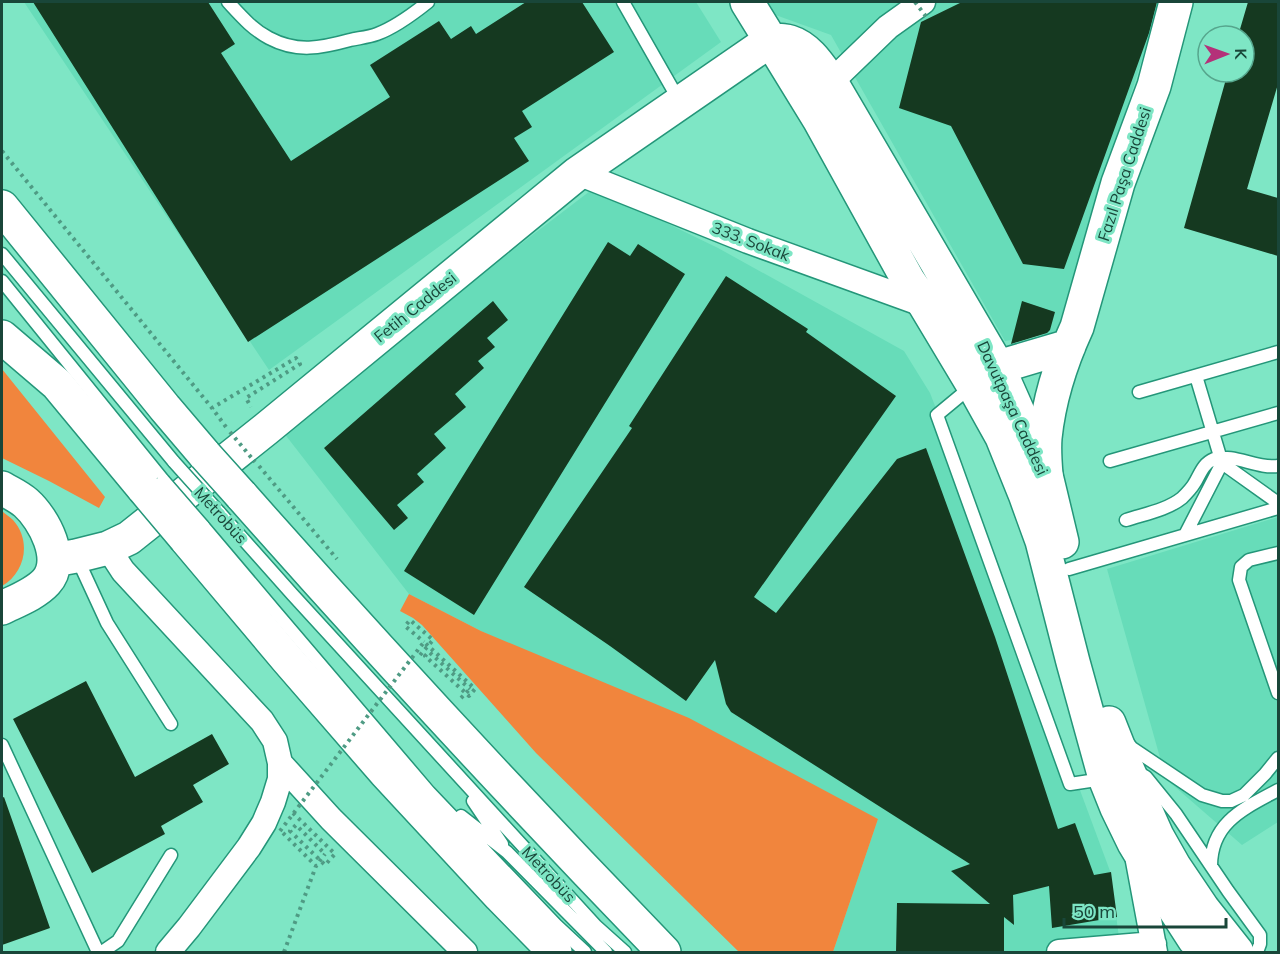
<svg xmlns="http://www.w3.org/2000/svg" width="1280" height="954" viewBox="0 0 1280 954" font-family="Mulish,sans-serif">
	<style>
		.built { fill: #67dcb9 }
		.green { fill: #f1853d }
		.building { fill: #153920 }
		.lines { fill: none; stroke-linecap: round; stroke-linejoin: round }
		.lane-casing { stroke: #249679; stroke-width: 15 }
		.street-casing { stroke: #249679; stroke-width: 27 }
		.secondary-casing { stroke: #249679; stroke-width: 36 }
		.primary-casing { stroke: #249679; stroke-width: 36 }
		.highway-casing { stroke: #249679; stroke-width: 36 }
		.path { stroke: #4f9b84; stroke-width: 4; stroke-dasharray: 3 4.5; stroke-linecap: butt }
		.lane { stroke: #fff; stroke-width: 12 }
		.street { stroke: #fff; stroke-width: 24 }
		.secondary { stroke: #fff; stroke-width: 33 }
		.primary { stroke: #fff; stroke-width: 33 }
		.highway { stroke: #fff; stroke-width: 33 }
		.lane-bridge-casing { stroke: #249679; stroke-width: 15; stroke-linecap: butt }
		.highway-bridge-casing { stroke: #249679; stroke-width: 36; stroke-linecap: butt }
		.path-bridge { stroke: #4f9b84; stroke-width: 4; stroke-dasharray: 3 4.5; stroke-linecap: butt }
		.lane-bridge { stroke: #fff; stroke-width: 12 }
		.highway-bridge { stroke: #fff; stroke-width: 33 }
		.labels { text-anchor: middle; stroke-width: 6; stroke-linejoin: round; paint-order: stroke }
		.street-label { font-size: 16px; fill: #194639; stroke: #7ee6c5 }
	</style>
	<rect width="100%" height="100%" fill="#7ee6c5"/>
	<!-- built -->
	<path class="built" d="M24,2h672l25,40 -452,328z
		M763,2h397l-104,331 -51,8 -174,-306 -61,-22z
		M594,188l124,60 186,103 26,42 53,136 127,342 11,81h-288l45,-133 -397,-188 -72,-37 -129,-166z
		M1278,517v305l-36,23 -76,-66 -59,-210z"/>
	<!-- green -->
	<path class="green" d="M2,369l103,128 -6,11 -50,-27 -47,-23z
		M2,511c3,3 8,6 11,9 19,21 12,53 -11,66z
		M409,594l72,37 208,87 189,101 -45,133h-94l-203,-199 -114,-128 -9,-7 -13,-7z"/>
	<!-- building -->
	<path class="building" d="M33,2h175l27,42 -14,9 70,108 99,-64 -20,-32 69,-44 12,18 20,-13 5,8 50,-32h56l32,50 -92,59 10,16 -18,11 15,23 -281,181z
		M962,2h195l-8,31 -85,236 -41,-5 -72,-138 -52,-18 22,-86z
		M1248,2h30v82l-31,105 31,9v58l-94,-28 44,-156h16v-36h-6z
		M608,242l22,14 8,-12 47,30 -211,341 -70,-44z
		M726,276l82,53 -2,3 90,64 -142,201 22,16 121,-154 29,-11 69,189 63,192 17,-6 19,52 17,-3 6,45 -65,11 -3,-42 -36,9 1,30 -10,-8v35h-108l1,-49 93,1 -39,-33 19,-7 -239,-152 -5,-8 -11,-44 -29,41 -76,-55 -86,-59 108,-159 -3,-2z
		M493,301l15,19 -21,18 8,9 -17,14 6,7 -29,26 11,13 -32,27 12,14 -29,26 7,8 -27,23 11,13 -14,12 -70,-82z
		M1022,301l33,11 -5,18 -3,3 -36,11z
		M86,681l49,96 77,-43 17,30 -36,21 10,17 -42,24 4,8 -73,39 -79,-154z
		M4,797l46,131 -48,17v-147z"/>
	<g class="lines">
		<!-- lane casing -->
		<g class="lane-casing">
			<path id="lane" d="M228,2c13,14 24,27 41,36 28,15 52,10 81,2 9,-2 19,-3 27,-6 19,-7 36,-20 51,-32
				M623,2l57,100
				M2,254l172,208
				M2,281l161,199
				M1196,376l26,87 56,40
				M972,386l-35,29 133,369 33,-5
				M1139,392l139,-40
				M1110,461l168,-48
				M219,512l73,82 304,332 29,26
				M1126,520c18,-6 41,-10 56,-22 4,-4 9,-9 12,-14 6,-9 8,-20 20,-25 20,-6 43,10 64,7
				M203,526l71,84 155,182 127,133 29,27
				M1185,535l37,-72
				M1278,553l-29,7 -8,7 -2,13 39,113
				M77,558l30,65 64,101
				M1069,569l209,-61
				M1127,742l5,6 70,47 20,6h9l13,-6 21,-21 13,-16
				M2,745l96,207
				M1139,773l7,4 30,37 52,77 32,44v9l-3,8
				M473,801l29,43
				M461,816l46,36 99,100
				M1211,866c0,-44 34,-58 67,-76
				M102,952l16,-11 53,-86"/>
		</g>
		<!-- street casing -->
		<g class="street-casing">
			<path id="street" d="M831,82l57,-55 35,-25
				M578,173l170,68 177,64
				M108,548l15,23 139,150 13,20 5,22v16l-7,23 -9,21 -15,24 -60,80 -21,25
				M280,763l51,56 134,133
				M1138,861l17,91
				M1059,952l95,-8"/>
		</g>
		<!-- secondary casing -->
		<g class="secondary-casing">
			<path id="secondary" d="M998,367l71,-21
				M1046,475c-1,-12 -2,-25 -1,-37 4,-39 16,-76 32,-111l41,-144 36,-97 22,-84"/>
		</g>
		<!-- primary casing -->
		<g class="primary-casing">
			<path id="primary" d="M747,2l72,117 89,161 17,25 48,80 29,52 23,57 17,47 31,121 32,116 12,30 17,35 29,48 31,48 13,13
				M771,40c6,0 13,0 19,2 19,6 30,25 41,40l167,285 48,108 16,67
				M2,488c8,5 16,8 24,15 18,16 40,57 20,79 -11,12 -30,19 -44,26
				M54,560l22,-4 32,-8 21,-10 137,-109 312,-256 193,-133
				M1109,723l17,43 31,70 17,30 29,43 34,43"/>
		</g>
		<!-- highway casing -->
		<g class="highway-casing">
			<path id="highway" d="M2,207l163,201 40,47
				M2,337l55,47 87,105
				M241,495c138,156 279,308 423,457
				M186,539l101,120 98,113 115,124 55,56"/>
		</g>
		<!-- path -->
		<path class="path" d="M2,151l210,257
			M226,427l-14,-19 84,-50 4,6 -54,34 5,9
			M259,466l78,93
			M420,655l13,-15 -23,-20 -5,6 19,16
			M461,698l9,-9
			M283,833l33,33
			M284,952l32,-86 9,-12"/>
		<!-- lane -->
		<use href="#lane" class="lane"/>
		<!-- street -->
		<use href="#street" class="street"/>
		<!-- secondary -->
		<use href="#secondary" class="secondary"/>
		<!-- primary -->
		<use href="#primary" class="primary"/>
		<!-- highway -->
		<use href="#highway" class="highway"/>
		<!-- lane-bridge casing -->
		<g class="lane-bridge-casing">
			<path id="lane-bridge" d="M174,462l45,50
				M163,480l40,46"/>
		</g>
		<!-- highway-bridge casing -->
		<g class="highway-bridge-casing">
			<path id="highway-bridge" d="M205,455l36,40
				M144,489l42,50"/>
		</g>
		<!-- path-bridge -->
		<path class="path-bridge" d="M915,2l13,17
			M230,432l25,30
			M293,813l42,41 -10,11 -35,-34 6,-6 29,29
			M280,831l144,-189 51,47 -6,7 -44,-40 4,-4 41,37"/>
		<!-- lane-bridge -->
		<use href="#lane-bridge" class="lane-bridge"/>
		<!-- highway-bridge -->
		<use href="#highway-bridge" class="highway-bridge"/>
	</g>
	<g class="labels">
		<!-- street labels -->
		<g class="street-label">
			<text transform="translate(1124 174) rotate(-72)" y="6">Fazıl Paşa Caddesi</text>
			<text transform="translate(751 241) rotate(21)" y="6">333. Sokak</text>
			<text transform="translate(415 307) rotate(-39)" y="6">Fetih Caddesi</text>
			<text transform="translate(1013 408) rotate(65)" y="6">Davutpaşa Caddesi</text>
			<text transform="translate(221 515) rotate(48)" y="6">Metrobüs</text>
			<text transform="translate(549 874) rotate(47)" y="6">Metrobüs</text>
		</g>
	</g>
	<!-- border -->
	<rect width="1280" height="954" fill="none" stroke="#194639" stroke-width="6"/>
	<!-- north arrow -->
	<g transform="translate(1226 54) rotate(89)"><circle r="28" fill="#7ee6c5" stroke="#56a68d" stroke-width="1.5"/>
	<path d="M0-4.5L10 22L0 15L-10 22Z" fill="#b43179"/>
	<text y="-9" font-size="16" font-weight="bold" text-anchor="middle" fill="#194639">K</text>
	</g>
	<!-- scale -->
	<path d="M1064 918v9h162v-9" fill="none" stroke="#194639" stroke-width="3"/>
	<text x="1073" y="918" font-size="18" fill="#194639" stroke="#7ee6c5" stroke-width="4.5" paint-order="stroke">50 m</text>
</svg>
